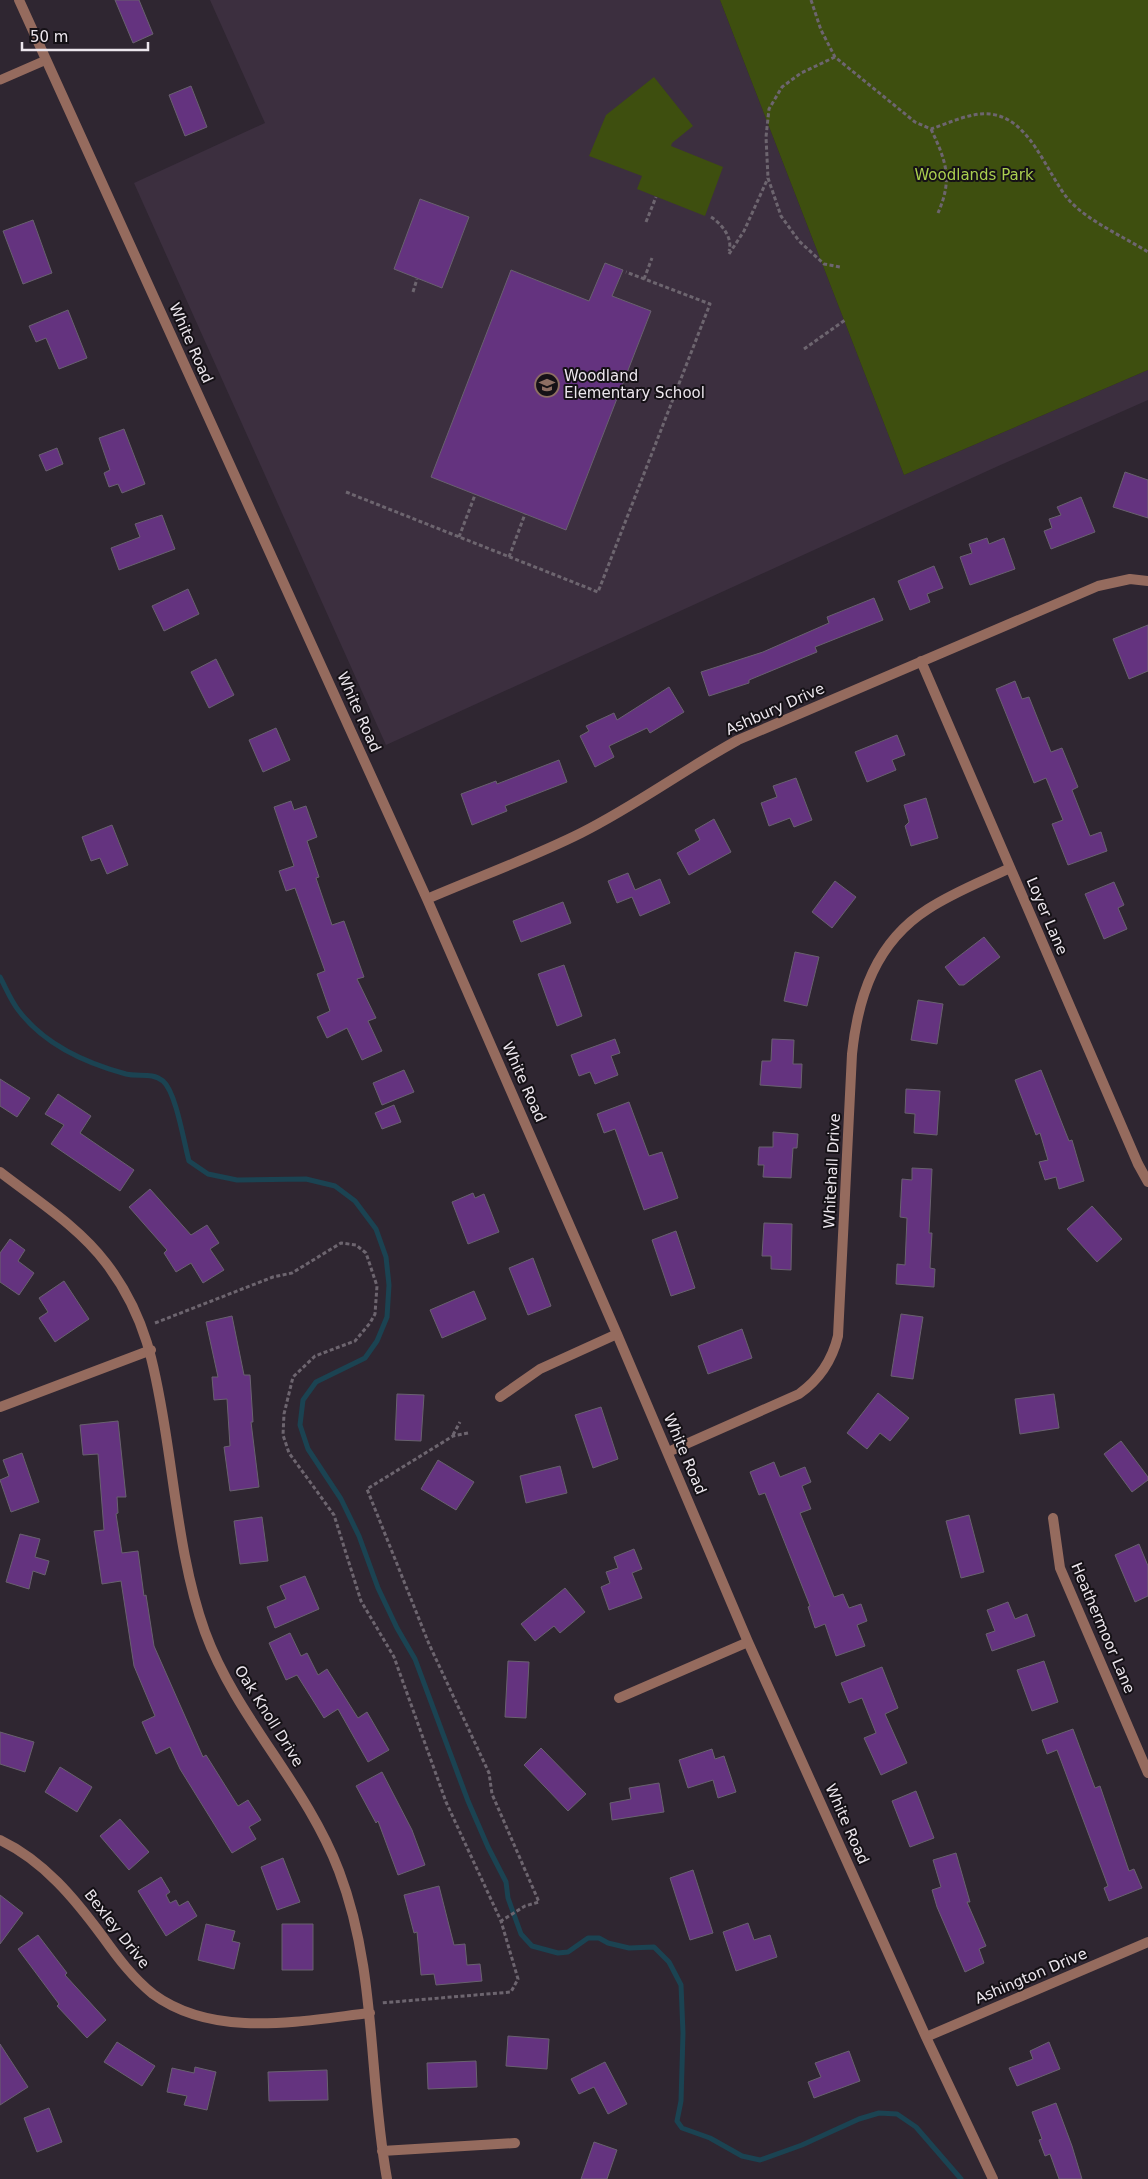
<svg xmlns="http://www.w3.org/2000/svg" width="1148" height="2179" viewBox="0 0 1148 2179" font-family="'DejaVu Sans',sans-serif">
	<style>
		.built { fill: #3c2f3f }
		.green { fill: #3e4f0f }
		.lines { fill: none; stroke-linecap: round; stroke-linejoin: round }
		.stream { stroke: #1b4352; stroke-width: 5 }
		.building { fill: #64337f; stroke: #69616f }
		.path { stroke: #6d656f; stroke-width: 3; stroke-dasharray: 4 2.5; stroke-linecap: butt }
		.lane { stroke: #956b5e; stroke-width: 9 }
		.street { stroke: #956b5e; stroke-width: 10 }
		.labels { text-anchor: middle; stroke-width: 4; stroke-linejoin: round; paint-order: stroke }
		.park-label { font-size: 15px; fill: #aacf4f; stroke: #151116 }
		.street-label { font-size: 15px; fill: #ece6ed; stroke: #151116 }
		.poi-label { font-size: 15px; fill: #ece6ed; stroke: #151116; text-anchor: start }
	</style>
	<rect width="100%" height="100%" fill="#2f2631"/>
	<!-- built -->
	<path class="built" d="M210,0h510l184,475 244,-105v30l-152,67 -610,278 -252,-562 131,-60z"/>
	<!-- green -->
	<path class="green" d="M720,0h428v370l-244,105z
		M654,77l39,49 -21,17 -1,3 52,21 -18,49 -68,-27 5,-13 -53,-20 17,-41z"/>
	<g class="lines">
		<!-- stream -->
		<path class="stream" d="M0,977c6,11 11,24 19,34 26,34 66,52 107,63 13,3 26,-2 37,7 13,11 21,62 26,80l19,13 29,6 69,-1 29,7 20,15 21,28 10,28 3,28 -2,32 -10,24 -12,17 -49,24 -13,18 -3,25 8,24 33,50 18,37 19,52 19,40 18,31 53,142 20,46 18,35 2,16 13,36 11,12 26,7 10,-1 20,-14h11l9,5 21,5 25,-1 15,15 12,23 2,48 -2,68 -4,20 5,7 28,10 32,18 18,4 42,-15 57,-26 20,-6 18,1 19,13 45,52"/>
	</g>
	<!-- building -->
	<path class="building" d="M115,0h24l14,34 -20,9z
		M191,86l16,41 -22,9 -16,-41z
		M420,199l49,18 -27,71 -48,-19z
		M33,220l19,53 -29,11 -20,-53z
		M605,263l18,7 -11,26 39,15 -85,219 -135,-53 80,-207 78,31z
		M68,310l19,48 -28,11 -13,-31 -10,4 -7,-16z
		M124,429l21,55 -23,9 -4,-9 -9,3 -5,-14 6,-3 -11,-32z
		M57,448l6,16 -17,7 -7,-16z
		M1125,472l23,8v38l-35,-11z
		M1081,497l14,35 -44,17 -7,-18 8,-3 -3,-9 12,-4 -4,-8z
		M162,515l13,34 -56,21 -8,-22 29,-11 -5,-13z
		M987,538l2,6 15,-6 11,31 -45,16 -10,-28 12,-4 -3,-9z
		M934,566l9,22 -16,6 3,8 -20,8 -12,-29z
		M188,589l11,25 -35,17 -12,-25z
		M874,598l9,22 -68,27 2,5 -68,28v3l-40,13 -8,-24 62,-20 66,-29 -2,-6z
		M1148,625v46l-19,8 -16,-40z
		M216,659l18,36 -25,13 -18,-36z
		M1015,681l7,18 7,-2 22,55 11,-4 16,39 -6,3 18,46 11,-4 6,19 -39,14 -16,-41 11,-4 -17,-42 -12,5 -38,-94z
		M669,687l15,25 -34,21 -3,-5 -38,18 5,11 -19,10 -15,-31 9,-5 -3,-5 28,-13 3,7z
		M276,728l14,32 -27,12 -14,-32z
		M897,735l8,20 -13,5 4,10 -29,12 -12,-30z
		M559,760l8,22 -62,24 2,5 -35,14 -11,-31 35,-13 1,3z
		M796,778l16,42 -18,7 -4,-9 -21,8 -8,-23 16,-6 -4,-11z
		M926,798l12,40 -27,8 -6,-20 4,-4 -5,-17z
		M291,801l3,9 12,-4 11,31 -10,4 12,36 -3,1 16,47 12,-4 20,56 -7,2 19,39 -8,3 14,30 -20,9 -15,-32 -20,10 -10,-21 13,-6 -13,-37 8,-3 -30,-83 -9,3 -7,-20 15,-5 -20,-59z
		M714,819l17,33 -42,23 -12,-22 23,-13 -5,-10z
		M112,825l16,40 -21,9 -7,-16 -9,3 -9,-24z
		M628,873l7,17 25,-11 10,24 -30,13 -8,-19 -15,6 -9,-22z
		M835,881l21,16 -24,31 -20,-16z
		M1114,882l10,23 -6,3 9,21 -23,10 -19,-45z
		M563,902l8,21 -50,19 -8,-21z
		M984,937l16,20 -36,28h-5l-14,-18z
		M795,952l24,5 -12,49 -23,-5z
		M564,965l18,51 -25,10 -19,-52z
		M918,1000l25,4 -6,40 -26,-4z
		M615,1039l5,14 -9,3 7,19 -23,9 -5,-12 -11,4 -8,-21z
		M772,1039l22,1 -1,24h9l-1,24 -41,-3 2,-24h9z
		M404,1070l10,22 -32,13 -9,-22z
		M1041,1070l28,71 3,-1 12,41 -25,8 -3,-12 -11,3 -6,-18 9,-2 -8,-27 -4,2 -21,-55z
		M0,1079l30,19 -13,19 -17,-11z
		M906,1089l34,2 -3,44 -23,-2 1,-19 -10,-1z
		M58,1094l33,22 -11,17 54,37 -14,21 -69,-47 13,-19 -19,-11z
		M629,1102l20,54 13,-4 16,46 -34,12 -29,-81 -11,4 -7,-19z
		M394,1105l7,17 -19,7 -7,-16z
		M773,1132l25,2 -1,14h-4l-2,30 -28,-1 1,-12h-6l1,-18h14z
		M912,1168l20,1 -3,64h3l-2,35 5,1 -1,18 -38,-3 1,-20 8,1 2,-47 -7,-1 2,-38 10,1z
		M150,1189l41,46 16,-10 12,18 -9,6 14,21 -21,13 -12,-20 -15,9 -12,-19 3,-3 -38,-43z
		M473,1193l2,5 9,-4 15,38 -31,12 -16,-42z
		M1092,1206l30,33 -25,23 -30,-33z
		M764,1223l28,1 -1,46 -20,-1v-13h-9z
		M676,1231l19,57 -24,8 -19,-56z
		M10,1239l15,11 -7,11 16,12 -15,22 -19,-13v-29z
		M533,1258l18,48 -23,9 -19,-47z
		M64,1281l25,38 -34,23 -16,-24 9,-6 -9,-14z
		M474,1291l12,28 -44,19 -12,-28z
		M901,1314l22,3 -10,62 -22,-3z
		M232,1316l12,59h6l3,47h-2l8,65 -29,4 -6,-44 6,-1 -3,-47 -13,1 -2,-23h6l-12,-55z
		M742,1329l10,29 -44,16 -10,-28z
		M878,1393l31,25 -19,23 -10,-8 -13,16 -20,-16z
		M397,1394l27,1 -3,46 -26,-1z
		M1054,1394l5,34 -39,6 -5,-35z
		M601,1407l17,52 -25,9 -18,-53z
		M118,1421l8,76h-9l1,16 -2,1 6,39 16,-2 6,45 2,-1 8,51 49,111 3,-2 32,51 10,-6 13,20 -12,7 7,12 -24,14 -52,-84 -10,-22 -14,7 -14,-32 13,-6 -21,-50 -13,-85 -19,3 -8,-53 10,-1 -6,-76 -15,1 -3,-30z
		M1121,1441l27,36v3l-16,12 -28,-38z
		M22,1453l17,49 -28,10 -11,-32 9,-4 -6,-16z
		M438,1460l36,22 -18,28 -35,-21z
		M774,1462l6,15 25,-10 6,15 -9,4 9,23 -11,4 34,84 9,-3 6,14 12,-4 6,17 -10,4 8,21 -29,10 -11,-32 -10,4 -7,-21 2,-1 -45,-113 -6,2 -9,-23z
		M560,1466l7,27 -41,10 -6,-27z
		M969,1515l15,57 -23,6 -15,-57z
		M262,1517l6,44 -28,3 -6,-43z
		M20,1534l20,5 -5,18 14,4 -4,14 -12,-4 -4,18 -23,-7z
		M1139,1544l9,22v30l-13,6 -20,-47z
		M634,1549l8,20 -10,4 10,25 -33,12 -8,-23 9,-4 -4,-11 12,-4 -4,-11z
		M305,1576l14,33 -44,19 -8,-21 19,-8 -6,-13z
		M565,1588l20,24 -25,21 -6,-7 -19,15 -14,-17z
		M1008,1602l7,17 12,-5 8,22 -43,15 -6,-17 9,-3 -8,-21z
		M290,1633l11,23 6,-3 11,22 9,-6 31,49 9,-6 22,38 -21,12 -30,-53 -14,9 -27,-43 -11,5 -17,-37z
		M508,1661l21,1 -3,56 -21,-1z
		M1044,1661l14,41 -26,9 -15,-41z
		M882,1667l16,41 -13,6 22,49 -26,12 -17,-37 12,-5 -14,-35 -13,5 -8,-20z
		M1073,1729l22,59 5,-2 29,85 5,-2 8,19 -33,13 -5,-13 4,-2 -51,-136 -10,4 -5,-14z
		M0,1732l34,10 -9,30 -25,-8z
		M541,1748l45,46 -18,17 -44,-46z
		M712,1749l3,10 9,-3 12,36 -18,6 -5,-18 -25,8 -9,-28z
		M60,1767l32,20 -15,25 -32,-20z
		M382,1772l30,58 13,35 -27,10 -20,-54 -2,2 -20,-37z
		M659,1783l5,29 -52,8 -2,-17 21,-4 -2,-11z
		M916,1791l18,47 -24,9 -18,-46z
		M120,1819l29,33 -20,18 -29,-34z
		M956,1853l14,49h-3l19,44 -7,3 5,14 -19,9 -28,-65 -5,-17 9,-3 -8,-27z
		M283,1858l17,44 -23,8 -16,-43z
		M693,1870l20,63 -23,7 -20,-62z
		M161,1877l9,15 -4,3 4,8 6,-3 3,6 9,-5 9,15 -31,20 -28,-45z
		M439,1886l15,59 11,-1 2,21 13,-1 2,17 -46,4 -2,-11 -13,1 -4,-43 -3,1 -10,-38z
		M0,1895l23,18 -23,31z
		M748,1923l6,17 16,-5 7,22 -41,14 -13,-39z
		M206,1924l29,7 -3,10 8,2 -6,26 -36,-9z
		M282,1924h31v46h-31z
		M38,1935l29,38 -2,2 41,45 -19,18 -30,-32 2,-2 -41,-55z
		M508,2036l41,3 -2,30 -41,-3z
		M117,2042l38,24 -13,20 -38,-24z
		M1049,2042l11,27 -43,17 -8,-18 24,-9 -3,-8z
		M0,2044l28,43 -28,18z
		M849,2051l11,30 -46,17 -6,-16 13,-5 -6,-14z
		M476,2061l1,26 -49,2 -1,-26z
		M605,2062l22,42 -19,10 -14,-27 -15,7 -8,-15z
		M195,2067l21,5 -9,38 -23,-5 3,-9 -20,-4 5,-24 22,5z
		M327,2070l1,30 -59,1 -1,-29z
		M1056,2103l16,43 10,33h-23l-9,-25 -5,2 -6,-16 3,-1 -10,-27z
		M49,2108l13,34 -25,10 -13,-34z
		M594,2142l23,8 -10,29h-26z"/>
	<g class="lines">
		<!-- path -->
		<path class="path" d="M811,0l10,30 14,27 80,65 16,7c18,-6 40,-17 59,-15 40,4 56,58 78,85 18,21 56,38 80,53
			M835,57l-34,16 -19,14 -13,22 -3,28 2,41 13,38 18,25 25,23 16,3
			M931,129c15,32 22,50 7,84
			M711,217c11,7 22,21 18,34
			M646,222l10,-25
			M729,254l15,-23 24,-53
			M644,279l8,-21
			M413,292l4,-13
			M804,349l41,-29
			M346,492l252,100 112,-288 -84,-32
			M459,537l16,-42
			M509,557l16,-43
			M155,1323l118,-46 19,-4 49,-30 15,2 10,8 11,33 -2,28 -5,9 -15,18 -40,15 -22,21 -9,37 -1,21 6,18 45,62 27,86 33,56 52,145 55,119 17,58 -7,13 -130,11
			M468,1433l-15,3 -86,53 62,155 60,129 3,21 47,108 -14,4 -24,15
			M453,1435l7,-13"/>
		<!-- lane -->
		<path class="lane" d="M0,80l46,-20"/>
		<!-- street -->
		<path class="street" d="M19,0l408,899 190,435 131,308 178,395 67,142
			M921,661l217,503 10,18
			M427,899c51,-22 104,-41 154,-66 54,-27 104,-64 157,-93l360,-154 32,-7 18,2
			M0,1172c36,28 78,54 106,91 40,52 49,104 59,166 11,68 17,139 40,203 32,87 101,152 134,239 38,100 29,204 48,308
			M500,1397l40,-28 77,-35
			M0,1407l151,-57
			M668,1452l131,-58c21,-15 33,-33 39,-58l14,-282c6,-58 24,-112 76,-145 26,-17 55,-28 82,-41
			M1053,1518l7,50 88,205
			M619,1698l129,-56
			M0,1840c44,21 75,59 103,97 15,21 30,41 50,57 61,45 147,27 217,19
			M926,2037l222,-95
			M382,2151l133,-8"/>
	</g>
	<!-- icons -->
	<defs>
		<g id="school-ring" transform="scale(1.25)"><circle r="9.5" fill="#151116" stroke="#8d6e63" stroke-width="1.5"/><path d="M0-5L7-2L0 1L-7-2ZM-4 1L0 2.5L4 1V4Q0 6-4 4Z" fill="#8d6e63"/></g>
	</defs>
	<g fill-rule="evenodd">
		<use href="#school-ring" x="547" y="385"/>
	</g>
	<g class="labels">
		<!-- park labels -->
		<g class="park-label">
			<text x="974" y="180">Woodlands Park</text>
		</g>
		<!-- street labels -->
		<g class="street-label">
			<text transform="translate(191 343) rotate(66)" y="5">White Road</text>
			<text transform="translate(775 709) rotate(-24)" y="5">Ashbury Drive</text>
			<text transform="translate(359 712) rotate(66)" y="5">White Road</text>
			<text transform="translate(1047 916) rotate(67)" y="5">Loyer Lane</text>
			<text transform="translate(524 1082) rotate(66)" y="5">White Road</text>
			<text transform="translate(832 1171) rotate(-87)" y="5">Whitehall Drive</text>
			<text transform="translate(685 1454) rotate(67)" y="5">White Road</text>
			<text transform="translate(1103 1628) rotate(67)" y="5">Heathermoor Lane</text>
			<text transform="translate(269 1716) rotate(58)" y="5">Oak Knoll Drive</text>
			<text transform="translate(847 1824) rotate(66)" y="5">White Road</text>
			<text transform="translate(117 1929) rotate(52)" y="5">Bexley Drive</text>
			<text transform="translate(1031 1976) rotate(-23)" y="5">Ashington Drive</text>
		</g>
		<!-- poi labels -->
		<g class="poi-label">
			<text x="564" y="381">Woodland<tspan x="564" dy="17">Elementary School</tspan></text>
		</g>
	</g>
	<!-- scale -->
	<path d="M22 42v8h126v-8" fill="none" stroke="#ece6ed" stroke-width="2.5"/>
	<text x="30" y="42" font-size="15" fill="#ece6ed" stroke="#151116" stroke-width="4" paint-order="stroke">50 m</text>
</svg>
